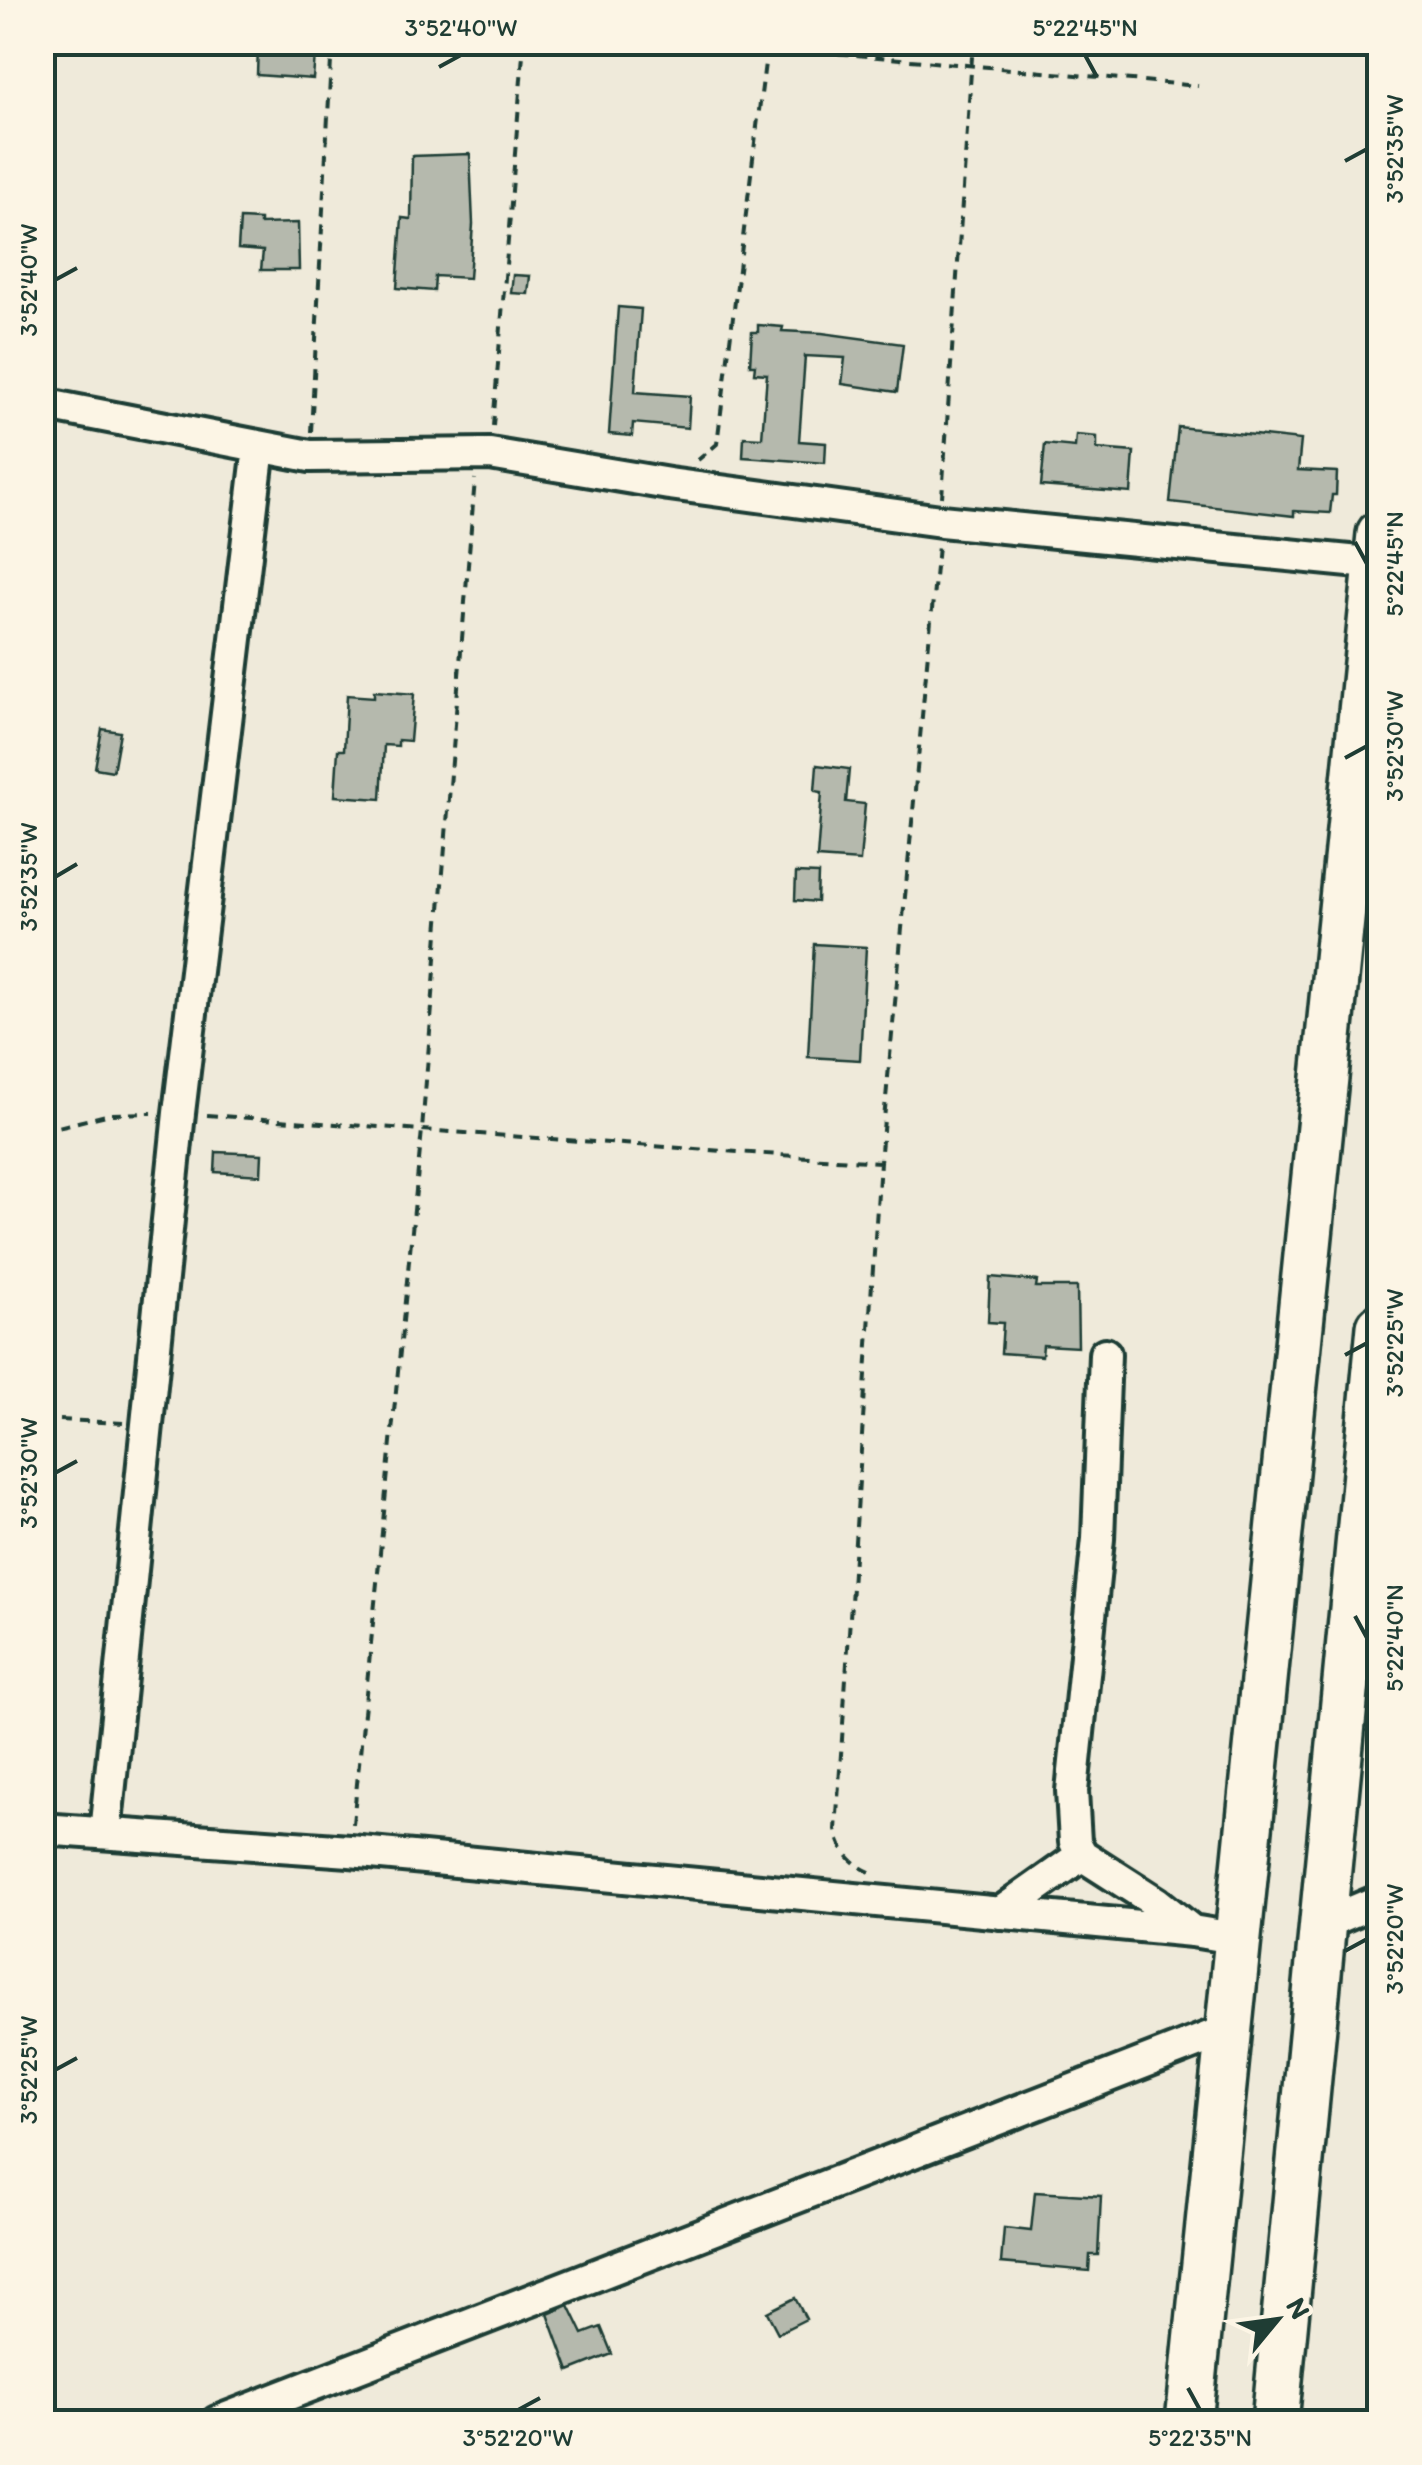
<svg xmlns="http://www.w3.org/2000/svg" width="1422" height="2465" viewBox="0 0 1422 2465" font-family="Itim,sans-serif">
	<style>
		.building { fill: #b5b9ad; stroke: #1f3d34; stroke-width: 2.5 }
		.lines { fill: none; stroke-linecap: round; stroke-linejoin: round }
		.minor-casing { stroke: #1f3d34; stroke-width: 38 }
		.highway-casing { stroke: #1f3d34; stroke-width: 52 }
		.path { stroke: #1f3d34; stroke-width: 4; stroke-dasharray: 10 8; stroke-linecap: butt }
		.minor { stroke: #fcf5e5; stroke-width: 30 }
		.highway { stroke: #fcf5e5; stroke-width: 45 }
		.ticks { fill: none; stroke: #1f3d34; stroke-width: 4 }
		.neatline { fill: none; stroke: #1f3d34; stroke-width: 4 }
		.ticks-label { font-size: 25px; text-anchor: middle; fill: #1f3d34 }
	</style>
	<rect width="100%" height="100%" fill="#efeada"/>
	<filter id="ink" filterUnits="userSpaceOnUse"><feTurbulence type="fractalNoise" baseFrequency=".01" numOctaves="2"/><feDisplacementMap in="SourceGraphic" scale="20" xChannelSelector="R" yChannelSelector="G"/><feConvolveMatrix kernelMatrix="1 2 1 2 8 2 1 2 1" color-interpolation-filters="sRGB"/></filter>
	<g filter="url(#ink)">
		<!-- building -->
		<path class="building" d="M258,46l21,1v5l36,3 -2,24 -56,-4z
			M470,154l3,70 -4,54 -34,-2 -1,15 -37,-3 5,-70 9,1 1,-63z
			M240,219l20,1v4l38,-1 1,47h-38l2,-19 -25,-2z
			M513,275l17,1 -2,18 -17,-1z
			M618,307l23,2 -6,83 55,4 -2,32 -55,-5 -1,13 -23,-2z
			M758,325l25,2 -1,4 40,2 81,11 -6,48 -55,-8 3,-26 -40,-2 -6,85 27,2 -1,20 -82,-6 1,-20 18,1 5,-64 -13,-1 1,-8h-5l2,-33h6z
			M1178,427l123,13 -3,30 39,2 -1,23h-4l-2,18 -36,-2v5l-124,-14z
			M1076,435l21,2v12l37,3 -3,41 -90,-7 4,-42 30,3z
			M374,691l40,3 -4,47 -12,-1v6l-14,-1 -3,54 -46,-3 3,-46h6l3,-55 27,2z
			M102,729l18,3 -7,39 -18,-3z
			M817,765l32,4 -3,33 19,2 -5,57 -43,-3 5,-66 -7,-1z
			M796,873l22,1 -1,28 -22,-2z
			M814,944l52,3 -6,113 -52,-3z
			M216,1152l46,2 -1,21 -46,-3z
			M990,1277l47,4 -1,6h41l1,60 -35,-2 -1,11 -41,-3 2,-30 -15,-1z
			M1035,2192l66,4 -3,59h-8l-1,16 -88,-8 3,-35 27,3z
			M795,2298l11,21 -28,14 -11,-21z
			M569,2305l14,29 18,-7 11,27 -43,17 -21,-57z"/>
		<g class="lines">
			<!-- minor casing -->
			<g class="minor-casing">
				<path id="minor" d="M42,404l268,52 180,-2 179,30 272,37 439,43
					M1105,1354l-7,185 -26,252 3,51 7,13 75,48 35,28
					M42,1829l308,22 842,80 48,8
					M105,1833l74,-720 80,-666
					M1000,1913l82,-58
					M1323,1924l57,-24
					M217,2422l1013,-393"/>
			</g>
			<!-- highway casing -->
			<g class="highway-casing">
				<path id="highway" d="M1189,2422l191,-1888
					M1275,2422l105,-1095"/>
			</g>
			<!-- path -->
			<path class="path" d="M713,42l485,44
				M493,426l31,-384
				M311,432l21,-390
				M698,460l19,-16 50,-397
				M942,497l31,-455
				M207,1115l673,47
				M42,1131l68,-17 42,-1
				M42,1419l81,4
				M353,1824l69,-694 53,-651
				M870,1872c-19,-8 -30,-22 -34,-42l44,-668 58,-616"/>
			<!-- minor -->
			<use href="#minor" class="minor"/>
			<!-- highway -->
			<use href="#highway" class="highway"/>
		</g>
	</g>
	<!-- ticks -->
	<path class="ticks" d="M1085,55l12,22M439,67l22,-12M1345,161l22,-12M55,280l22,-12M1355,542l12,22M1345,758l22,-12M55,877l22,-13M1345,1355l22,-12M55,1473l22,-12M1355,1616l12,22M1345,1951l22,-12M55,2070l22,-12M1188,2388l12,22M518,2410l22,-12"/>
	<!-- margin -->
	<rect width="1422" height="2465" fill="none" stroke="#fcf5e5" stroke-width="110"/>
	<!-- north arrow -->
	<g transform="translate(1277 2320) rotate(61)" stroke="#fcf5e5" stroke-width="8" paint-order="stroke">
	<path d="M0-8L18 38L0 25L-18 38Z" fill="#1f3d34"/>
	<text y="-15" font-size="28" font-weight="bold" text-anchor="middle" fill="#1f3d34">N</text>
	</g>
	<rect x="55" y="55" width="1312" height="2355" class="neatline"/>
	<g class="ticks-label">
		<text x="461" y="36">3°52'40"W</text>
		<text x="1085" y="36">5°22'45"N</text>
		<text transform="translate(1394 149) rotate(-90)" y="9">3°52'35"W</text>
		<text transform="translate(28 280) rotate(-90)" y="9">3°52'40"W</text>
		<text transform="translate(1394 564) rotate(-90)" y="9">5°22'45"N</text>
		<text transform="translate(1394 746) rotate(-90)" y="9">3°52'30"W</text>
		<text transform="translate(28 877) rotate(-90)" y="9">3°52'35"W</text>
		<text transform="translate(1394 1343) rotate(-90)" y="9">3°52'25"W</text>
		<text transform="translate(28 1473) rotate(-90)" y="9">3°52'30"W</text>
		<text transform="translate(1394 1638) rotate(-90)" y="9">5°22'40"N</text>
		<text transform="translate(1394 1939) rotate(-90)" y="9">3°52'20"W</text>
		<text transform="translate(28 2070) rotate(-90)" y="9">3°52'25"W</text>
		<text x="518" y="2446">3°52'20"W</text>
		<text x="1200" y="2446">5°22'35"N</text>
	</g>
</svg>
